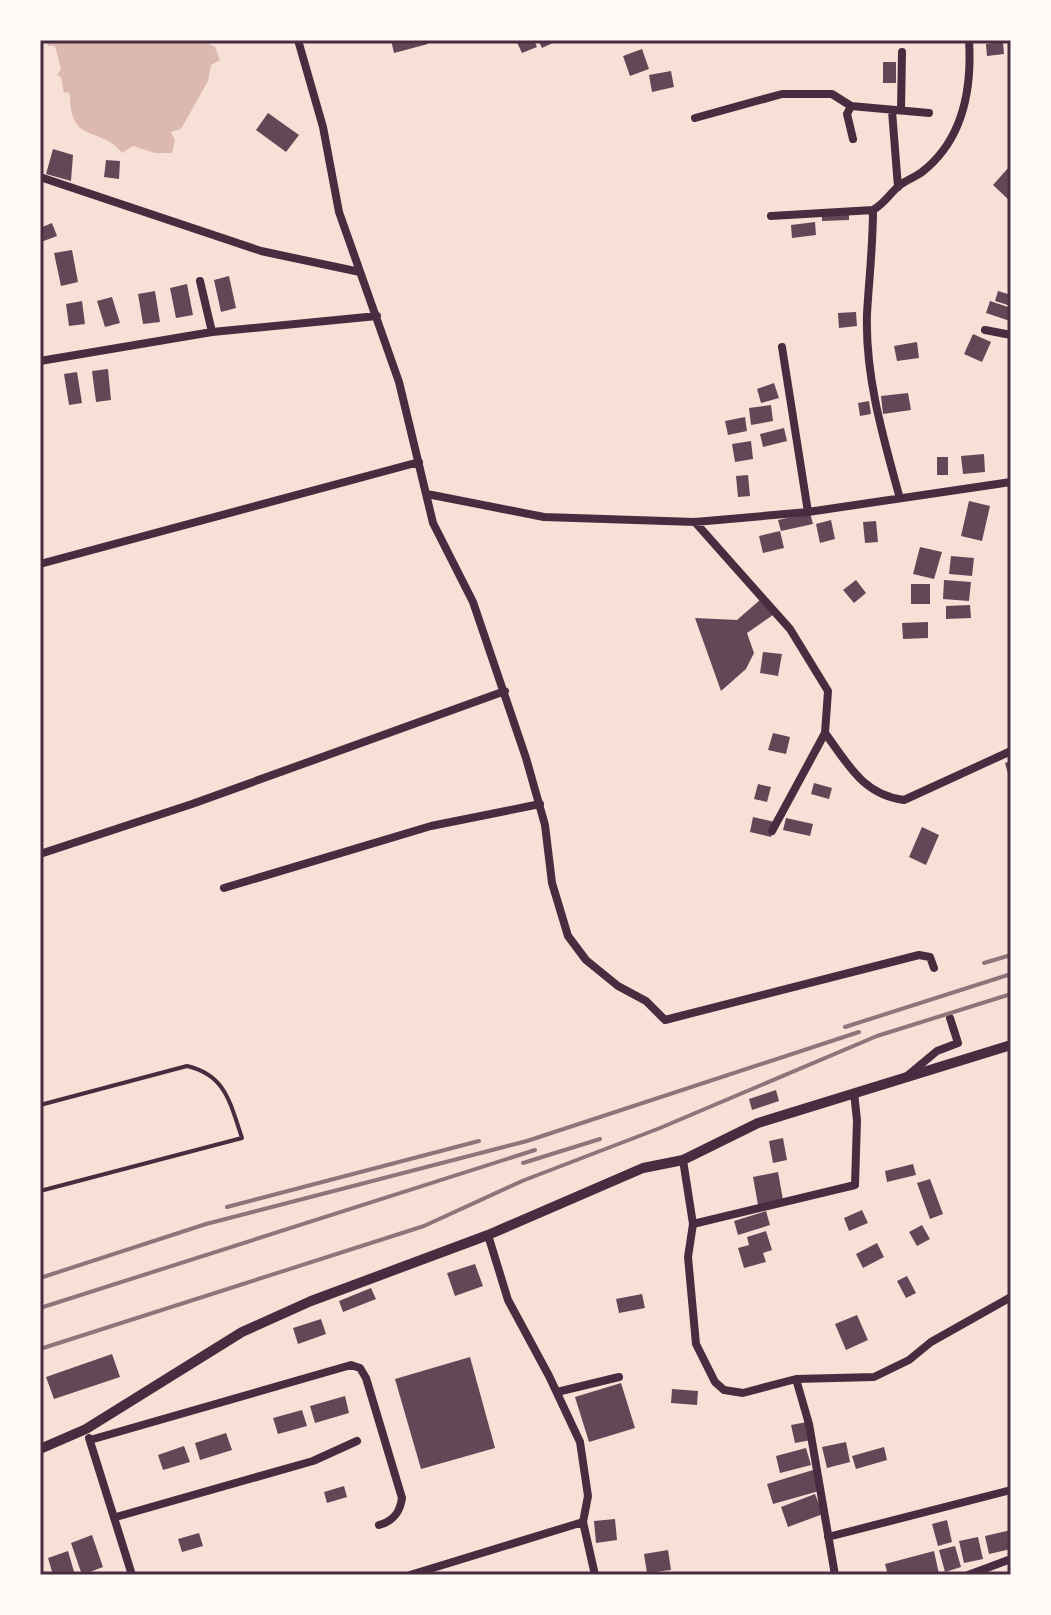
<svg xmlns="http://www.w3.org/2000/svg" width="1051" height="1615" viewBox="0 0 1051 1615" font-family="'Alegreya Sans',sans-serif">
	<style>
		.water { fill: #dcb8b0 }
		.building { fill: #644757 }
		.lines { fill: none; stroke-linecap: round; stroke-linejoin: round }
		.service { stroke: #4a2c40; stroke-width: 4 }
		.minor { stroke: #4a2c40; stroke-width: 8 }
		.tertiary { stroke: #4a2c40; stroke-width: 10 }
		.rail { stroke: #8f747c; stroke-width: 4 }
		.neatline { fill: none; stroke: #4a2c40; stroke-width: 3 }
	</style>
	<rect width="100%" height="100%" fill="#f7e1d7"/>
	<!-- water -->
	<path class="water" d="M48,40h155l12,7 5,13 -9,5 -3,16 -27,48 -10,3 4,8 -3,13h-17l-22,-7 -11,7c-20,-27 -52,-8 -52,-57l-2,-4 -4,1 -3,-16 -4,-2 4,-6 -6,-23h-7z"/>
	<!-- building -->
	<path class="building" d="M391,40h36l1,4 -34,9z
		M516,40h18l3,7 -15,6z
		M538,40h21l-17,8z
		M1003,42l1,12 -17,2 -1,-12z
		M642,49l7,20 -19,7 -7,-20z
		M883,62h13v21h-13z
		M671,71l3,16 -22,5 -3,-17z
		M268,113l31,22 -13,17 -30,-22z
		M53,149l20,6 -2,26 -25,-7z
		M106,160l14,1 -1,18 -15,-2z
		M1009,167l2,2v33l-18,-17z
		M849,213v7l-27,1v-7z
		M815,222l1,13 -24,3 -1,-13z
		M52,223l5,13 -16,6 -1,-14z
		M72,250l6,32 -17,4 -7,-33z
		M229,276l7,32 -15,4 -7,-32z
		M187,284l6,31 -17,3 -6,-30z
		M155,291l5,31 -17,2 -5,-30z
		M998,291l13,4v11l-16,-5z
		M112,297l8,26 -15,4 -8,-26z
		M82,301l3,23 -16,2 -3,-22z
		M990,301l21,7 -1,13 -24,-8z
		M856,312l1,14 -18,2 -1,-15z
		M973,334l18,8 -9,20 -18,-8z
		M917,342l2,16 -22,3 -3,-15z
		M108,369l3,31 -15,2 -4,-31z
		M77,372l5,31 -13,2 -5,-31z
		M774,383l5,15 -18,5 -4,-14z
		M908,393l3,17 -28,4 -2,-18z
		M869,401l2,13 -11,2 -2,-13z
		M771,405l2,16 -22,4 -2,-17z
		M745,417l2,14 -19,4 -3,-14z
		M784,428l3,13 -24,6 -3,-13z
		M751,441l2,18 -18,3 -3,-18z
		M984,454l1,18 -22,2 -2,-18z
		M937,457h11v18h-11z
		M748,475l2,21 -12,1 -2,-21z
		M969,501l21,5 -8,35 -21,-5z
		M810,513l3,11 -32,7 -3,-11z
		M831,520l4,19 -15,4 -4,-19z
		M876,521l2,21 -13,1 -2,-21z
		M780,531l4,17 -21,5 -4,-17z
		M920,547l22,5 -8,27 -21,-5z
		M951,556l23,2 -2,18 -23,-2z
		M856,580l10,13 -12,10 -11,-13z
		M944,580l27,2 -2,19 -26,-2z
		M911,584h19v20h-19z
		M761,599l12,16 -26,18 7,20 -8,16 -25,22 -26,-73 42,2z
		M970,605l1,13 -25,1v-13z
		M928,622v16l-25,1 -1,-16z
		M763,652l19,2 -4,22 -18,-3z
		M773,733l17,4 -4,17 -18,-4z
		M1011,761v20h-1l-5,-18z
		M814,783l18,5 -3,11 -18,-5z
		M758,784l13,3 -4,15 -13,-3z
		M753,817l22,5 -4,15 -21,-5z
		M786,818l27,6 -3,12 -27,-6z
		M922,827l17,8 -13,30 -17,-8z
		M776,1090l3,11 -27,9 -3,-11z
		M783,1138l4,22 -14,3 -4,-22z
		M913,1164l3,11 -29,7 -2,-11z
		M778,1172l5,28 -25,5 -5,-28z
		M930,1179l13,35 -13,5 -13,-36z
		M862,1210l6,13 -19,8 -5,-13z
		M766,1211l4,14 -32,10 -4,-14z
		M922,1225l8,14 -13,7 -8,-14z
		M766,1231l6,19 -9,3 3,9 -22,6 -6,-20 11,-3 -2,-8z
		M877,1243l7,14 -21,11 -7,-14z
		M475,1264l8,22 -28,10 -8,-23z
		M907,1276l9,17 -10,5 -9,-17z
		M371,1288l5,11 -33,13 -4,-11z
		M642,1294l3,14 -26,5 -3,-14z
		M857,1315l11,25 -22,10 -11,-26z
		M321,1319l5,15 -28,10 -5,-16z
		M112,1354l8,23 -66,22 -8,-22z
		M470,1357l25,91 -74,21 -26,-90z
		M621,1383l14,45 -46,14 -14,-45z
		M672,1389l26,2 -1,14 -26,-2z
		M345,1396l4,17 -34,10 -5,-17z
		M302,1410l5,16 -29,8 -5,-16z
		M807,1422l4,18 -16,3 -4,-18z
		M226,1433l6,17 -32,10 -5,-17z
		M846,1442l4,20 -23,6 -5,-21z
		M184,1446l6,16 -27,8 -5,-15z
		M884,1447l3,13 -31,9 -4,-13z
		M806,1448l5,17 -31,8 -4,-17z
		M813,1470l6,21 -46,13 -6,-20z
		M344,1486l3,11 -20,6 -3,-11z
		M815,1494l8,20 -35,13 -7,-20z
		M615,1519l2,21 -21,3 -2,-22z
		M947,1520l5,22 -14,4 -6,-22z
		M1011,1530v19l-22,5 -4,-18z
		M199,1533l4,13 -21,6 -4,-13z
		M92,1535l11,32 -21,8 -11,-32z
		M978,1537l5,22 -19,4 -5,-22z
		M955,1546l6,21 -16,5 -6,-22z
		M668,1550l3,20 -24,3 -3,-19z
		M68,1551l7,24h-22l-5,-17z
		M934,1551l5,23 -51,1 -3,-11z"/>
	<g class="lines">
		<!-- service -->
		<path class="service" d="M40,1105l147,-39c39,9 43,37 55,72l-202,53"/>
		<!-- minor -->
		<path class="minor" d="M298,40l25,87 16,85 60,170 34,141 40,79 53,156 19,67 7,58 16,53 18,24 32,26 28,15 19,19 254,-65 11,2 4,11
			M851,106l-4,8 6,25
			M901,110l1,-58
			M892,111l6,76
			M695,118l87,-24h50l19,12 78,7
			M40,177l221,74 99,21
			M873,210c0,36 -4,69 -6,104 -2,62 16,123 32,181
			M771,216l102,-6c12,-7 17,-17 27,-25 7,-5 15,-8 22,-13 41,-32 50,-84 47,-132
			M200,281l12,51
			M985,330l26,5
			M782,347l26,165
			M40,361l172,-29 165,-16
			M427,494l117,23 151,5 113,-10 203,-30
			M695,522l95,107 38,62 -3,42 -53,98
			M40,564l379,-102
			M825,733c23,31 38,62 79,67l107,-49
			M40,854l152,-50 313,-113
			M224,888l207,-62 109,-22
			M907,1076l30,-25 21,-8 -8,-25
			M683,1160l10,64 -5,33 8,87 19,38 9,8 19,3 53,-14 78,-2 35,-17 22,-18 80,-45
			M693,1224l162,-39 2,-65 -3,-27
			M488,1235l20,65 41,76 31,66 8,54 -5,26 12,53
			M796,1379l13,45 26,151
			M557,1392l62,-15
			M89,1438l43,137
			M90,1440l261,-75 9,3 6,10 36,120c-2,14 -8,23 -23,27
			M116,1517l197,-56 44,-20
			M828,1537l183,-47
			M410,1575l173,-53
			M968,1575l43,-16"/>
		<!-- tertiary -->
		<path class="tertiary" d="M40,1449l46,-20 156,-97 69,-31 177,-66 155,-67 40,-8 75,-37 253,-78"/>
		<!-- rail -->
		<path class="rail" d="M984,963l27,-8
			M845,1027l166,-53
			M523,1163l77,-24
			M227,1207l252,-66
			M40,1278l166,-54 321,-83 332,-109
			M40,1308l495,-158
			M40,1349l384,-123 98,-45 138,-53 217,-92 134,-42"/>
	</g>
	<!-- border -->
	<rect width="1051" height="1615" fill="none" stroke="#fffaf5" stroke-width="84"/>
	<rect x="42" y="42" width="967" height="1531" class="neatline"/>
</svg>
